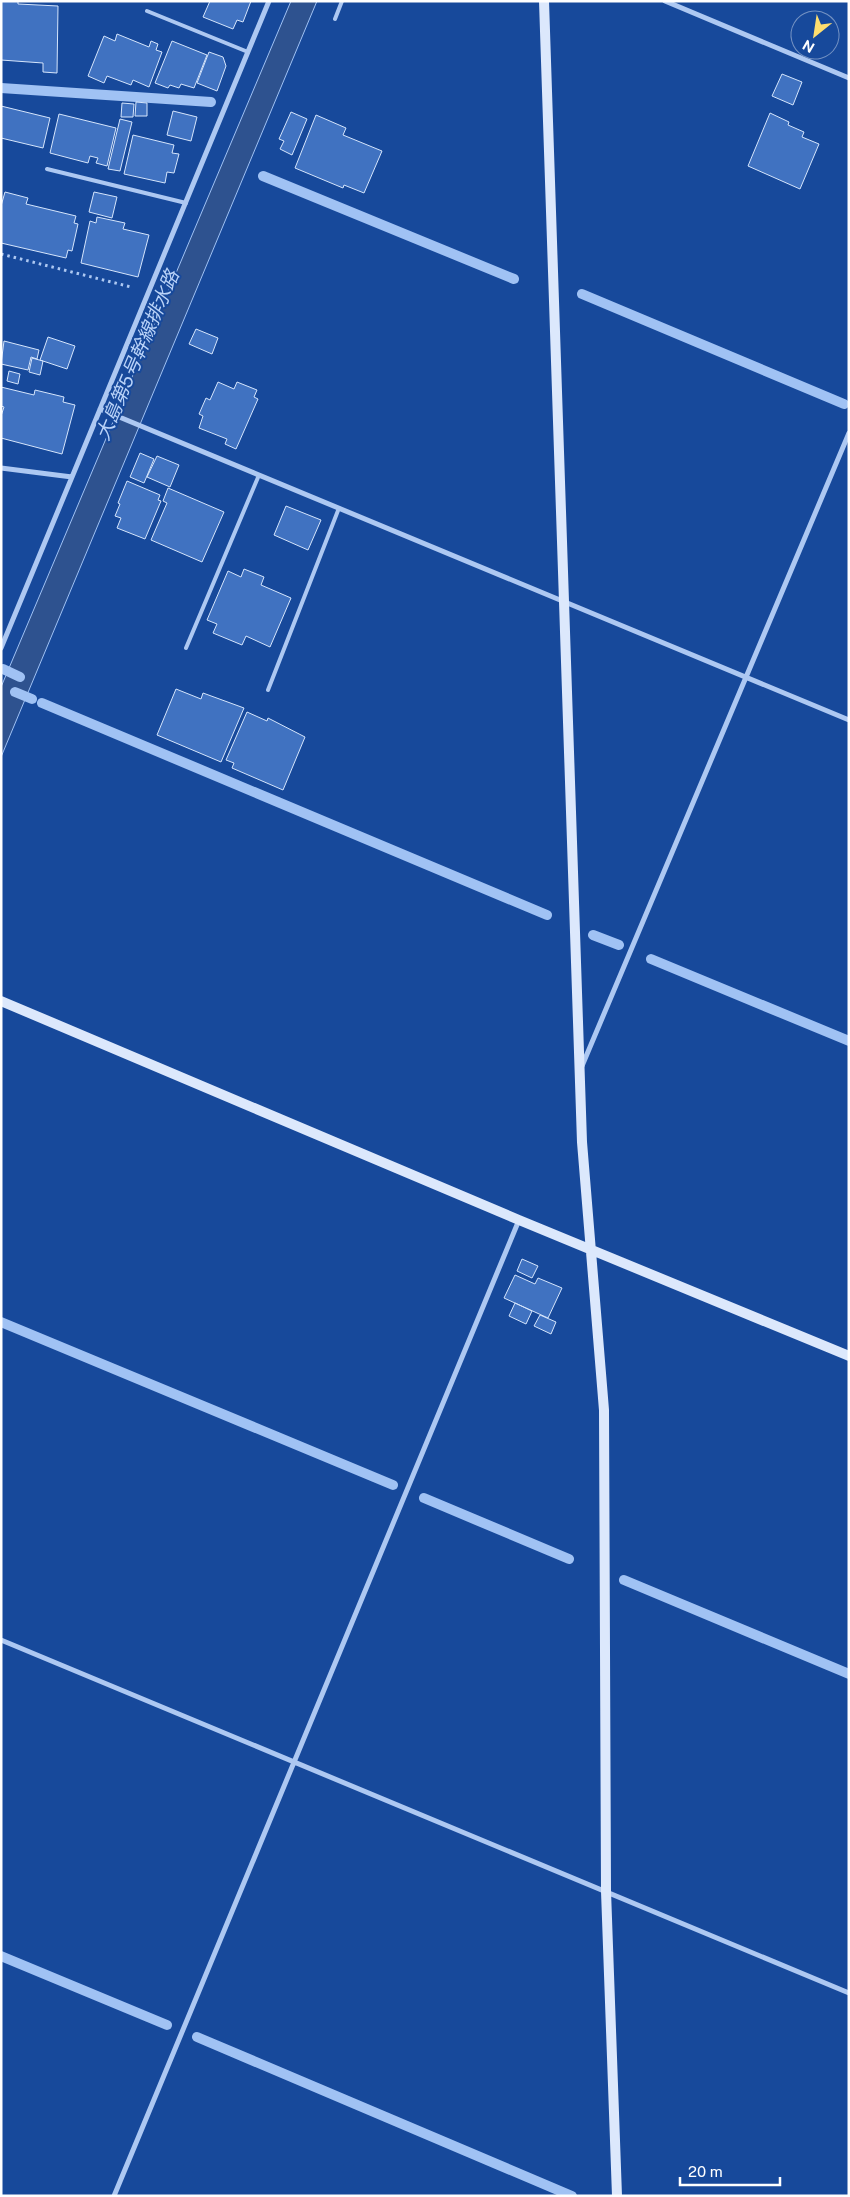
<svg xmlns="http://www.w3.org/2000/svg" width="850" height="2197" viewBox="0 0 850 2197" font-family="'Public Sans','Noto Sans JP',sans-serif">
	<style>
		.water { fill: #2e528f; stroke: #a0c2f4 }
		.lines { fill: none; stroke-linecap: round; stroke-linejoin: round }
		.stream { stroke: #a0c2f4; stroke-width: 10 }
		.building { fill: #4072c1; stroke: #d5e5fc }
		.path { stroke: #adc8f2; stroke-width: 3; stroke-dasharray: 2.5 4; stroke-linecap: butt }
		.lane { stroke: #adc8f2; stroke-width: 4 }
		.street { stroke: #adc8f2; stroke-width: 5 }
		.secondary { stroke: #dce8fc; stroke-width: 10 }
		.labels { text-anchor: middle; stroke-width: 4; stroke-linejoin: round; paint-order: stroke }
		.water-label { font-size: 19px; font-style: italic; fill: #bad3f8; stroke: #17499b }
	</style>
	<rect width="100%" height="100%" fill="#17499b"/>
	<!-- water -->
	<path class="water" d="M291,1h26l-316,756v-70z"/>
	<g class="lines">
		<!-- stream -->
		<path class="stream" d="M1,88l210,14
			M263,176l251,103
			M582,294l262,110
			M3,669l17,8
			M15,692l17,7
			M42,703l505,212
			M593,935l26,10
			M651,959l198,82
			M1,1322l392,163
			M424,1498l145,61
			M624,1580l225,94
			M1,1956l166,69
			M197,2037l375,159"/>
	</g>
	<!-- building -->
	<path class="building" d="M1,1h17v3l40,2 -1,67 -14,-1v-9l-42,-3z
		M210,1h41l-8,21 -6,-2 -4,9 -30,-12z
		M117,34l32,13 2,-6 7,3 -2,6 6,2 -13,35 -16,-7 -2,5 -24,-9 -3,7 -16,-7 16,-40 11,5z
		M172,41l35,14 -13,33 -13,-4 -2,4 -9,-3 -2,3 -13,-5z
		M209,52l14,5 3,9 -9,25 -20,-8z
		M782,74l20,8 -9,23 -21,-9z
		M136,102l11,1v13h-12z
		M122,103l12,1 -1,13h-12z
		M1,106l49,12 -7,30 -42,-10z
		M173,111l24,6 -6,24 -24,-6z
		M291,112l16,7 -15,36 -12,-6 4,-8 -5,-2z
		M770,113l19,9 -1,3 16,7 -2,5 17,7 -19,45 -52,-23z
		M59,114l57,14 -9,38 -11,-3 2,-5 -8,-2 -2,7 -38,-10z
		M316,115l30,13 -3,7 39,16 -18,42 -20,-8 -1,3 -48,-20z
		M120,119l12,3 -12,49 -12,-2z
		M133,135l41,10 -2,8 7,1 -5,19 -7,-1 -2,11 -41,-9z
		M5,192l23,6 -2,6 50,12 -2,7 4,1 -6,27 -4,-1 -2,8 -65,-15v-37z
		M94,192l23,5 -5,21 -23,-6z
		M97,217l28,6 -2,6 26,6 -11,42 -57,-14 9,-42 6,2z
		M196,329l22,9 -6,16 -23,-10z
		M48,337l27,9 -8,23 -27,-9z
		M4,341l35,9 -2,9 -6,-2 -3,13 -27,-6z
		M32,358l11,3 -3,14 -11,-3z
		M9,371l11,3 -2,10 -11,-3z
		M218,382l16,7 3,-7 20,8 -3,7 4,2 -22,50 -11,-5 2,-5 -28,-11 4,-12 -4,-2 7,-16 4,2z
		M1,387l33,8 1,-5 29,7 -1,5 12,3 -13,49 -61,-16v-22l3,-9 -3,-1z
		M140,453l14,6 -10,24 -14,-6z
		M157,456l22,9 -9,22 -23,-10z
		M127,481l33,14 -2,5 3,1 -16,38 -28,-11 4,-10 -6,-2 5,-12 -2,-1z
		M168,488l56,24 -22,50 -51,-22 16,-37 -4,-2z
		M286,506l35,14 -13,30 -34,-15z
		M244,569l20,8 -3,8 30,13 -21,49 -24,-11 -4,9 -29,-12 4,-9 -10,-4 21,-49 13,6z
		M176,689l25,10 2,-6 41,15 -23,54 -64,-27z
		M247,712l20,9 1,-3 37,19 -22,53 -51,-22 2,-5 -8,-3z
		M522,1259l16,7 -6,12 -15,-7z
		M515,1275l20,9 3,-6 24,10 -14,30 -44,-20z
		M515,1303l17,8 -6,13 -17,-8z
		M540,1315l16,7 -5,12 -17,-8z"/>
	<g class="lines">
		<!-- path -->
		<path class="path" d="M1,254l130,33"/>
		<!-- lane -->
		<path class="lane" d="M147,11l101,41
			M335,19l7,-18
			M47,169l139,34
			M186,648l73,-173
			M268,690l71,-182"/>
		<!-- street -->
		<path class="street" d="M665,1l184,77
			M100,409l749,311
			M1,468l71,9 197,-476
			M1,648l71,-171
			M582,1066l267,-633
			M1,1640l848,353
			M114,2196l405,-976"/>
		<!-- secondary -->
		<path class="secondary" d="M544,1l38,1141 22,268 2,481 11,305
			M1,1001l518,219 330,136"/>
	</g>
	<g class="labels">
		<!-- water labels -->
		<g class="water-label">
			<text transform="translate(137 355) rotate(-67)" y="7">大島第5号幹線排水路</text>
		</g>
	</g>
	<!-- border -->
	<rect width="850" height="2197" fill="none" stroke="#ffffff" stroke-width="5"/>
	<!-- north arrow -->
	<g transform="translate(815 35) rotate(210)"><circle r="24" fill="#17499b" stroke="#7492c3"/>
	<path d="M0-4L9 19L0 12L-9 19Z" fill="#ffde6e"/>
	<text y="-8" font-size="14" font-weight="bold" text-anchor="middle" fill="#ffffff">N</text>
	</g>
	<!-- scale -->
	<path d="M680 2177v8h100v-8" fill="none" stroke="#ffffff" stroke-width="2.5"/>
	<text x="688" y="2177" font-size="15" fill="#ffffff" stroke="#17499b" stroke-width="4" paint-order="stroke">20 m</text>
</svg>
